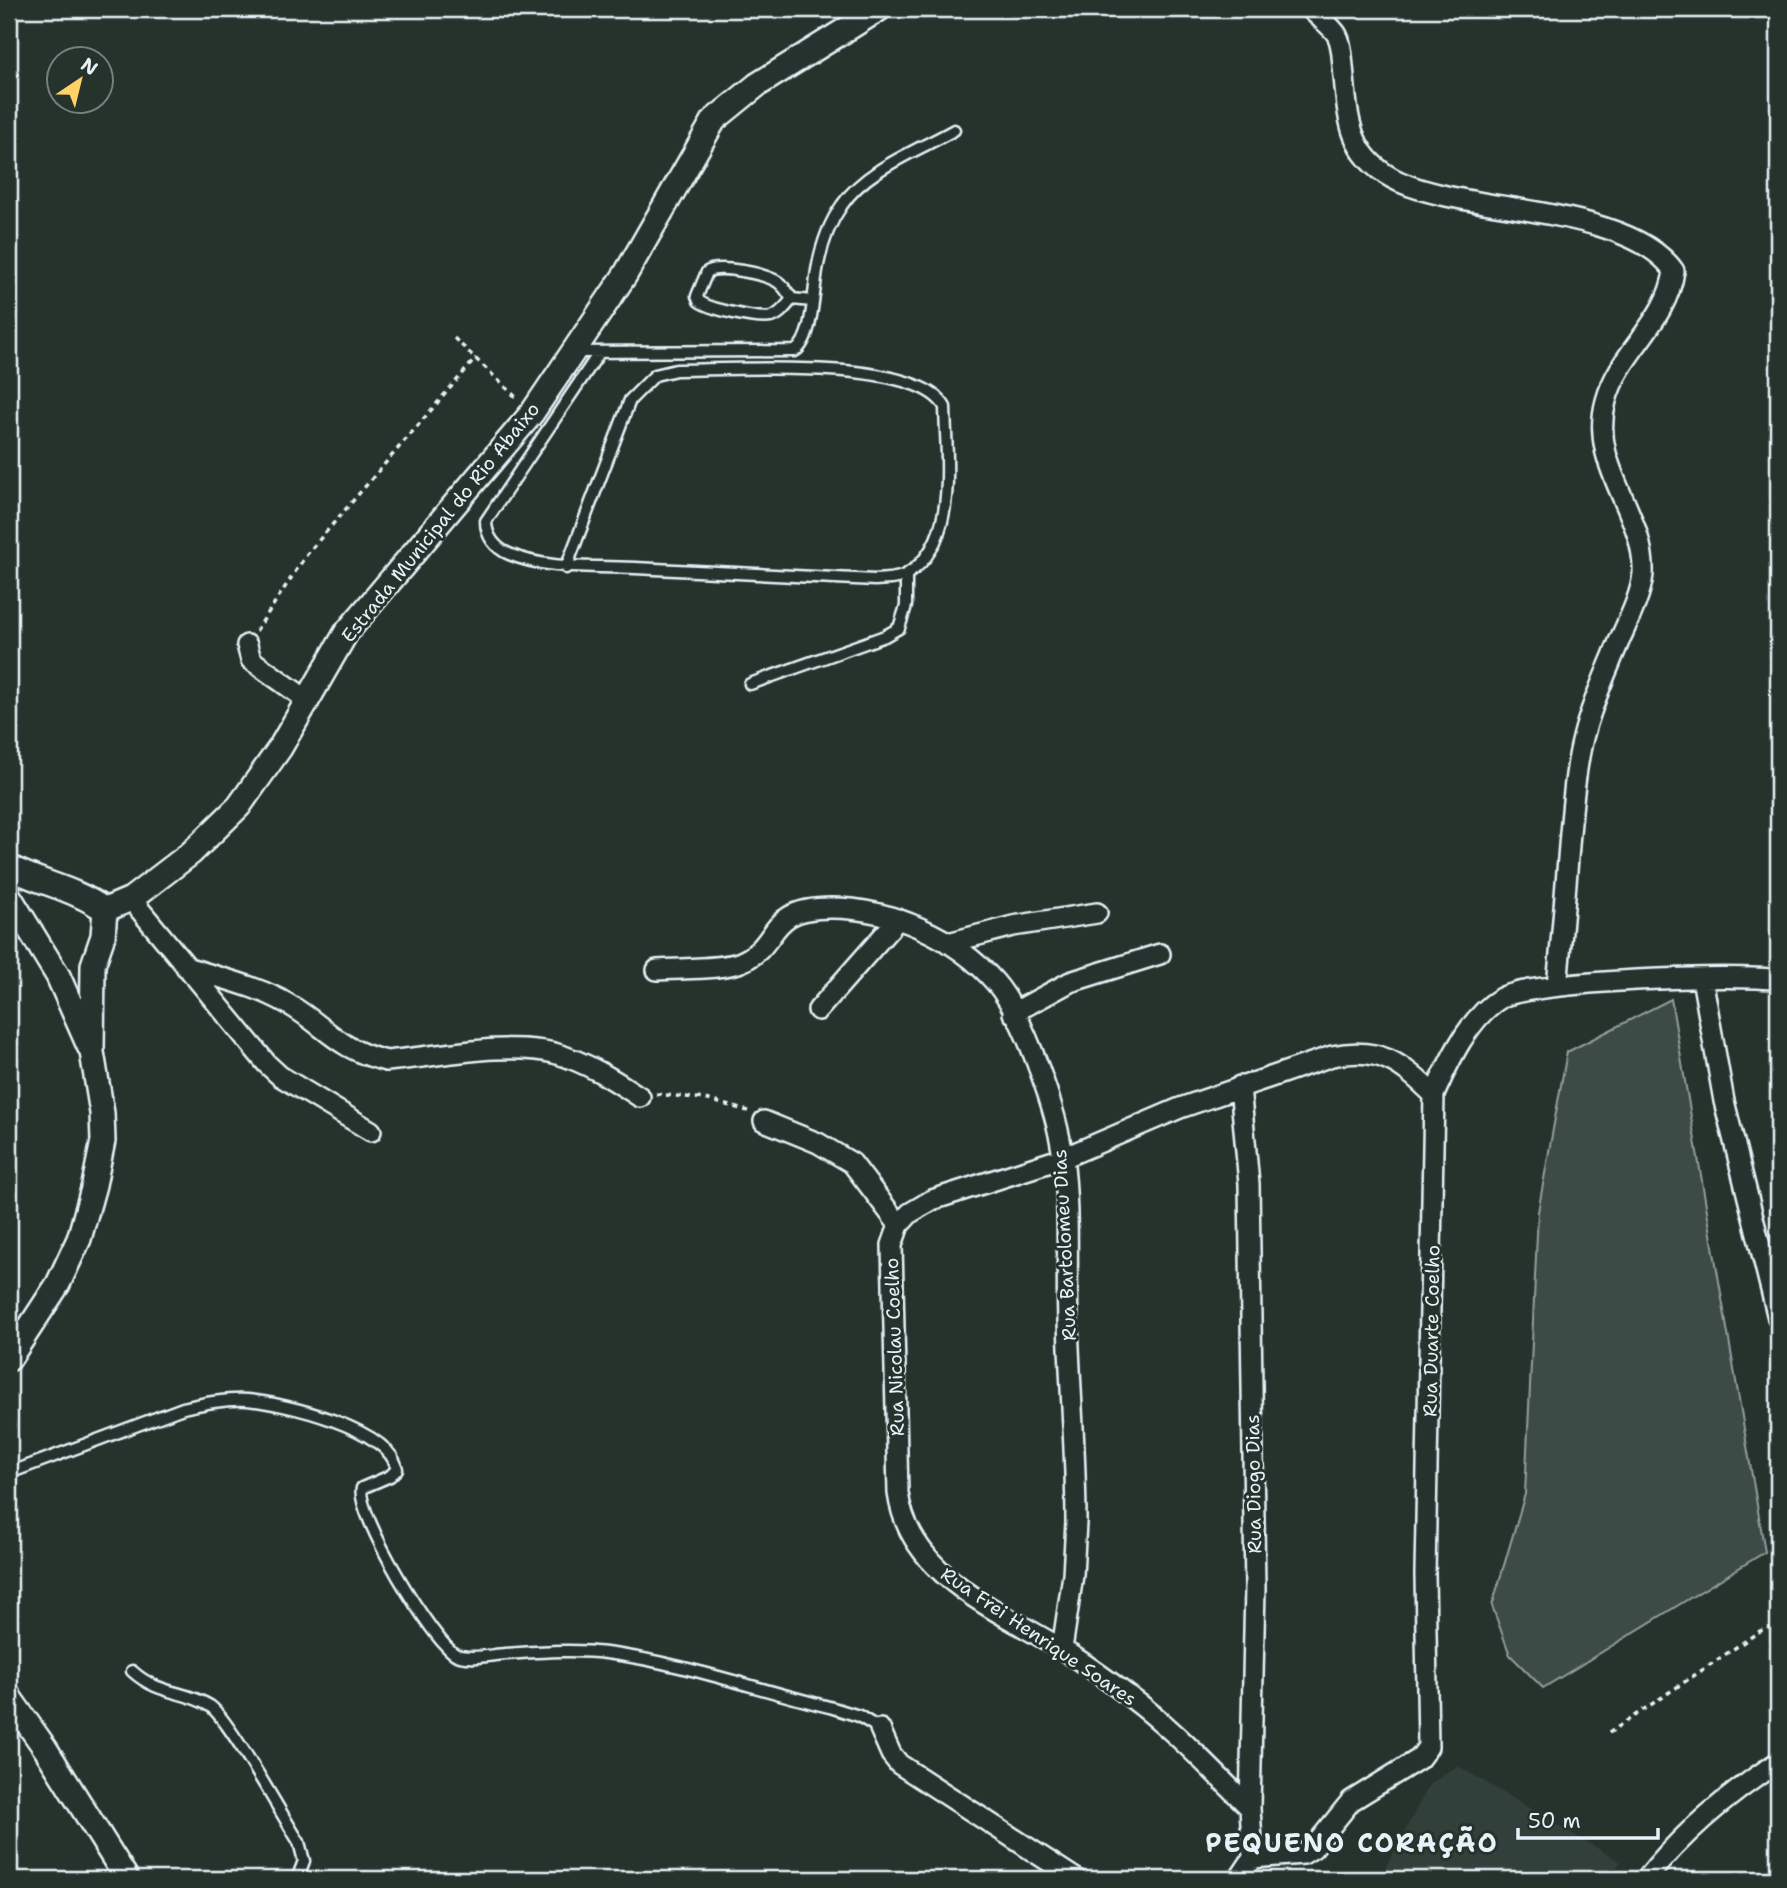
<svg xmlns="http://www.w3.org/2000/svg" width="1787" height="1888" viewBox="0 0 1787 1888" font-family="'Shantell Sans',sans-serif">
	<style>
		.built { fill: #333f3a }
		.green { fill: #3e4b47; stroke: #939ea0; stroke-width: 2 }
		.lines { fill: none; stroke-linecap: round; stroke-linejoin: round }
		.service-casing { stroke: #e8f1f8; stroke-width: 15 }
		.minor-casing { stroke: #e8f1f8; stroke-width: 24 }
		.tertiary-casing { stroke: #e8f1f8; stroke-width: 28 }
		.path { stroke: #e8f1f8; stroke-width: 3.5; stroke-dasharray: 5 5; stroke-linecap: butt }
		.service { stroke: #26332d; stroke-width: 10 }
		.minor { stroke: #26332d; stroke-width: 19 }
		.tertiary { stroke: #26332d; stroke-width: 23 }
		.labels { text-anchor: middle; stroke-width: 6; stroke-linejoin: round; paint-order: stroke }
		.street-label { font-size: 19px; fill: #e8f1f8; stroke: #26332d }
		.district-label { font-size: 26px; font-weight: bold; letter-spacing: 2px; fill: #e8f1f8; stroke: #26332d }
	</style>
	<rect width="100%" height="100%" fill="#26332d"/>
	<filter id="ink" filterUnits="userSpaceOnUse"><feTurbulence type="fractalNoise" baseFrequency=".0143" numOctaves="2"/><feDisplacementMap in="SourceGraphic" scale="14" xChannelSelector="R" yChannelSelector="G"/><feConvolveMatrix kernelMatrix="1 2 1 2 8 2 1 2 1" color-interpolation-filters="sRGB"/></filter>
	<g filter="url(#ink)">
		<!-- built -->
		<path class="built" d="M1458,1766l163,96 -14,17h-228l51,-95z"/>
		<!-- green -->
		<path class="green" d="M1671,999l94,553 -222,136 -33,-33 -18,-49 33,-112 13,-282 29,-160z"/>
		<g class="lines">
			<!-- service casing -->
			<g class="service-casing">
				<path id="service" d="M792,299c-6,7 -12,16 -21,18 -12,3 -63,-8 -72,-16l-2,-5 10,-24c11,-8 59,2 71,10 6,4 10,11 14,17l20,2
					M574,352l221,-1c19,-12 18,-64 23,-86 4,-21 12,-43 24,-60 24,-36 75,-54 112,-75
					M566,568l64,-168 25,-25 21,-5c55,0 239,-14 269,37 1,52 14,135 -38,167 -9,6 -22,5 -32,6 -80,-4 -160,-8 -240,-12 -43,-3 -85,3 -126,-14 -14,-6 -23,-18 -23,-33l113,-168
					M750,684l135,-48 14,-8 7,-22v-31
					M9,1473l174,-65c22,-5 42,-9 64,-8 36,3 143,28 150,69l-7,7 -28,12c-8,23 72,157 95,167 13,5 34,0 48,-1 33,-2 67,-5 101,-1 73,9 153,37 227,55l26,8 21,13
					M132,1671c28,25 50,18 78,35 18,12 73,111 89,136l5,19 -7,18"/>
			</g>
			<!-- minor casing -->
			<g class="minor-casing">
				<path id="minor" d="M1311,9c8,9 20,16 26,26 5,9 5,22 6,31 5,51 4,92 57,116 70,31 229,24 274,89 -7,52 -55,80 -68,130 -18,65 40,112 37,173 -2,21 -14,45 -23,65 -13,32 -29,66 -37,99 -8,31 -10,64 -13,95 -4,51 -8,102 -13,153
					M247,645l4,15 56,40
					M131,899l136,165 13,12 91,55
					M948,943l65,-17 84,-13
					M186,967c33,11 72,19 102,37 41,24 47,44 98,57 49,-4 121,-20 168,-8 32,9 59,26 86,44
					M657,970c23,-2 64,0 84,-8 41,-18 23,-54 90,-54 59,0 125,29 164,74 29,33 63,132 68,176 7,53 3,110 5,163 2,67 8,134 8,201l-3,53 -11,74
					M1702,978l22,123 54,217
					M818,1010l80,-91
					M1013,1013l57,-31 90,-28
					M764,1121l54,22 34,20 47,62
					M880,1729l11,25 8,10 177,115
					M1250,1808c-34,-34 -69,-71 -108,-102 -26,-20 -54,-41 -82,-58 -64,-39 -151,-73 -162,-155l-6,-248 7,-20 11,-12 22,-13 131,-42 117,-50 152,-52c48,-10 69,7 102,39
					M1253,1858l50,-4 10,-6 38,-47 68,-42 9,-12 -3,-173 9,-479c14,-32 35,-78 67,-97 29,-17 239,-25 277,-18
					M1239,1879l14,-21 -3,-50 5,-220 -6,-404 -9,-98
					M1646,1879c37,-47 83,-85 132,-117"/>
			</g>
			<!-- tertiary casing -->
			<g class="tertiary-casing">
				<path id="tertiary" d="M9,867c33,17 65,21 96,43
					M9,896l49,80 31,70
					M105,910l26,-11 60,-46 48,-47 41,-58 66,-115 186,-220 93,-138 89,-155 43,-35 122,-76
					M9,1359l49,-75 21,-45 15,-54 9,-44 -1,-28 -10,-61 1,-87 10,-29 2,-26
					M9,1697l36,51 82,131"/>
			</g>
			<!-- path -->
			<path class="path" d="M454,338l64,61
				M256,631l51,-77 169,-196
				M656,1094l49,5 43,12
				M1609,1733l151,-102 18,-6"/>
			<!-- service -->
			<use href="#service" class="service"/>
			<!-- minor -->
			<use href="#minor" class="minor"/>
			<!-- tertiary -->
			<use href="#tertiary" class="tertiary"/>
		</g>
	</g>
	<g class="labels">
		<!-- street labels -->
		<g class="street-label">
			<text transform="translate(440 522) rotate(-51)" y="7">Estrada Municipal do Rio Abaixo</text>
			<text transform="translate(1064 1245) rotate(-93)" y="7">Rua Bartolomeu Dias</text>
			<text transform="translate(1431 1331) rotate(-89)" y="7">Rua Duarte Coelho</text>
			<text transform="translate(894 1347) rotate(-92)" y="7">Rua Nicolau Coelho</text>
			<text transform="translate(1253 1484) rotate(-91)" y="7">Rua Diogo Dias</text>
			<text transform="translate(1039 1636) rotate(34)" y="7">Rua Frei Henrique Soares</text>
		</g>
		<!-- district labels -->
		<g class="district-label">
			<text x="1352" y="1852">PEQUENO CORAÇÃO</text>
		</g>
	</g>
	<!-- margin -->
	<rect width="1787" height="1888" fill="none" stroke="#26332d" stroke-width="35"/>
	<rect x="18" y="18" width="1752" height="1853" fill="none" stroke="#e8f1f8" stroke-width="2.5" filter="url(#ink)"/>
	<!-- north arrow -->
	<g transform="translate(80 80) rotate(35)"><circle r="33" fill="#26332d" stroke="#747f7e" stroke-width="2"/>
	<path d="M0-5L12 26L0 18L-12 26Z" fill="#ffd166"/>
	<text y="-10" font-size="19" font-weight="bold" text-anchor="middle" fill="#e8f1f8">N</text>
	</g>
	<!-- scale -->
	<path d="M1518 1828v10h140v-10" fill="none" stroke="#e8f1f8" stroke-width="3.5"/>
	<text x="1528" y="1828" font-size="21" fill="#e8f1f8" stroke="#26332d" stroke-width="5" paint-order="stroke">50 m</text>
</svg>
